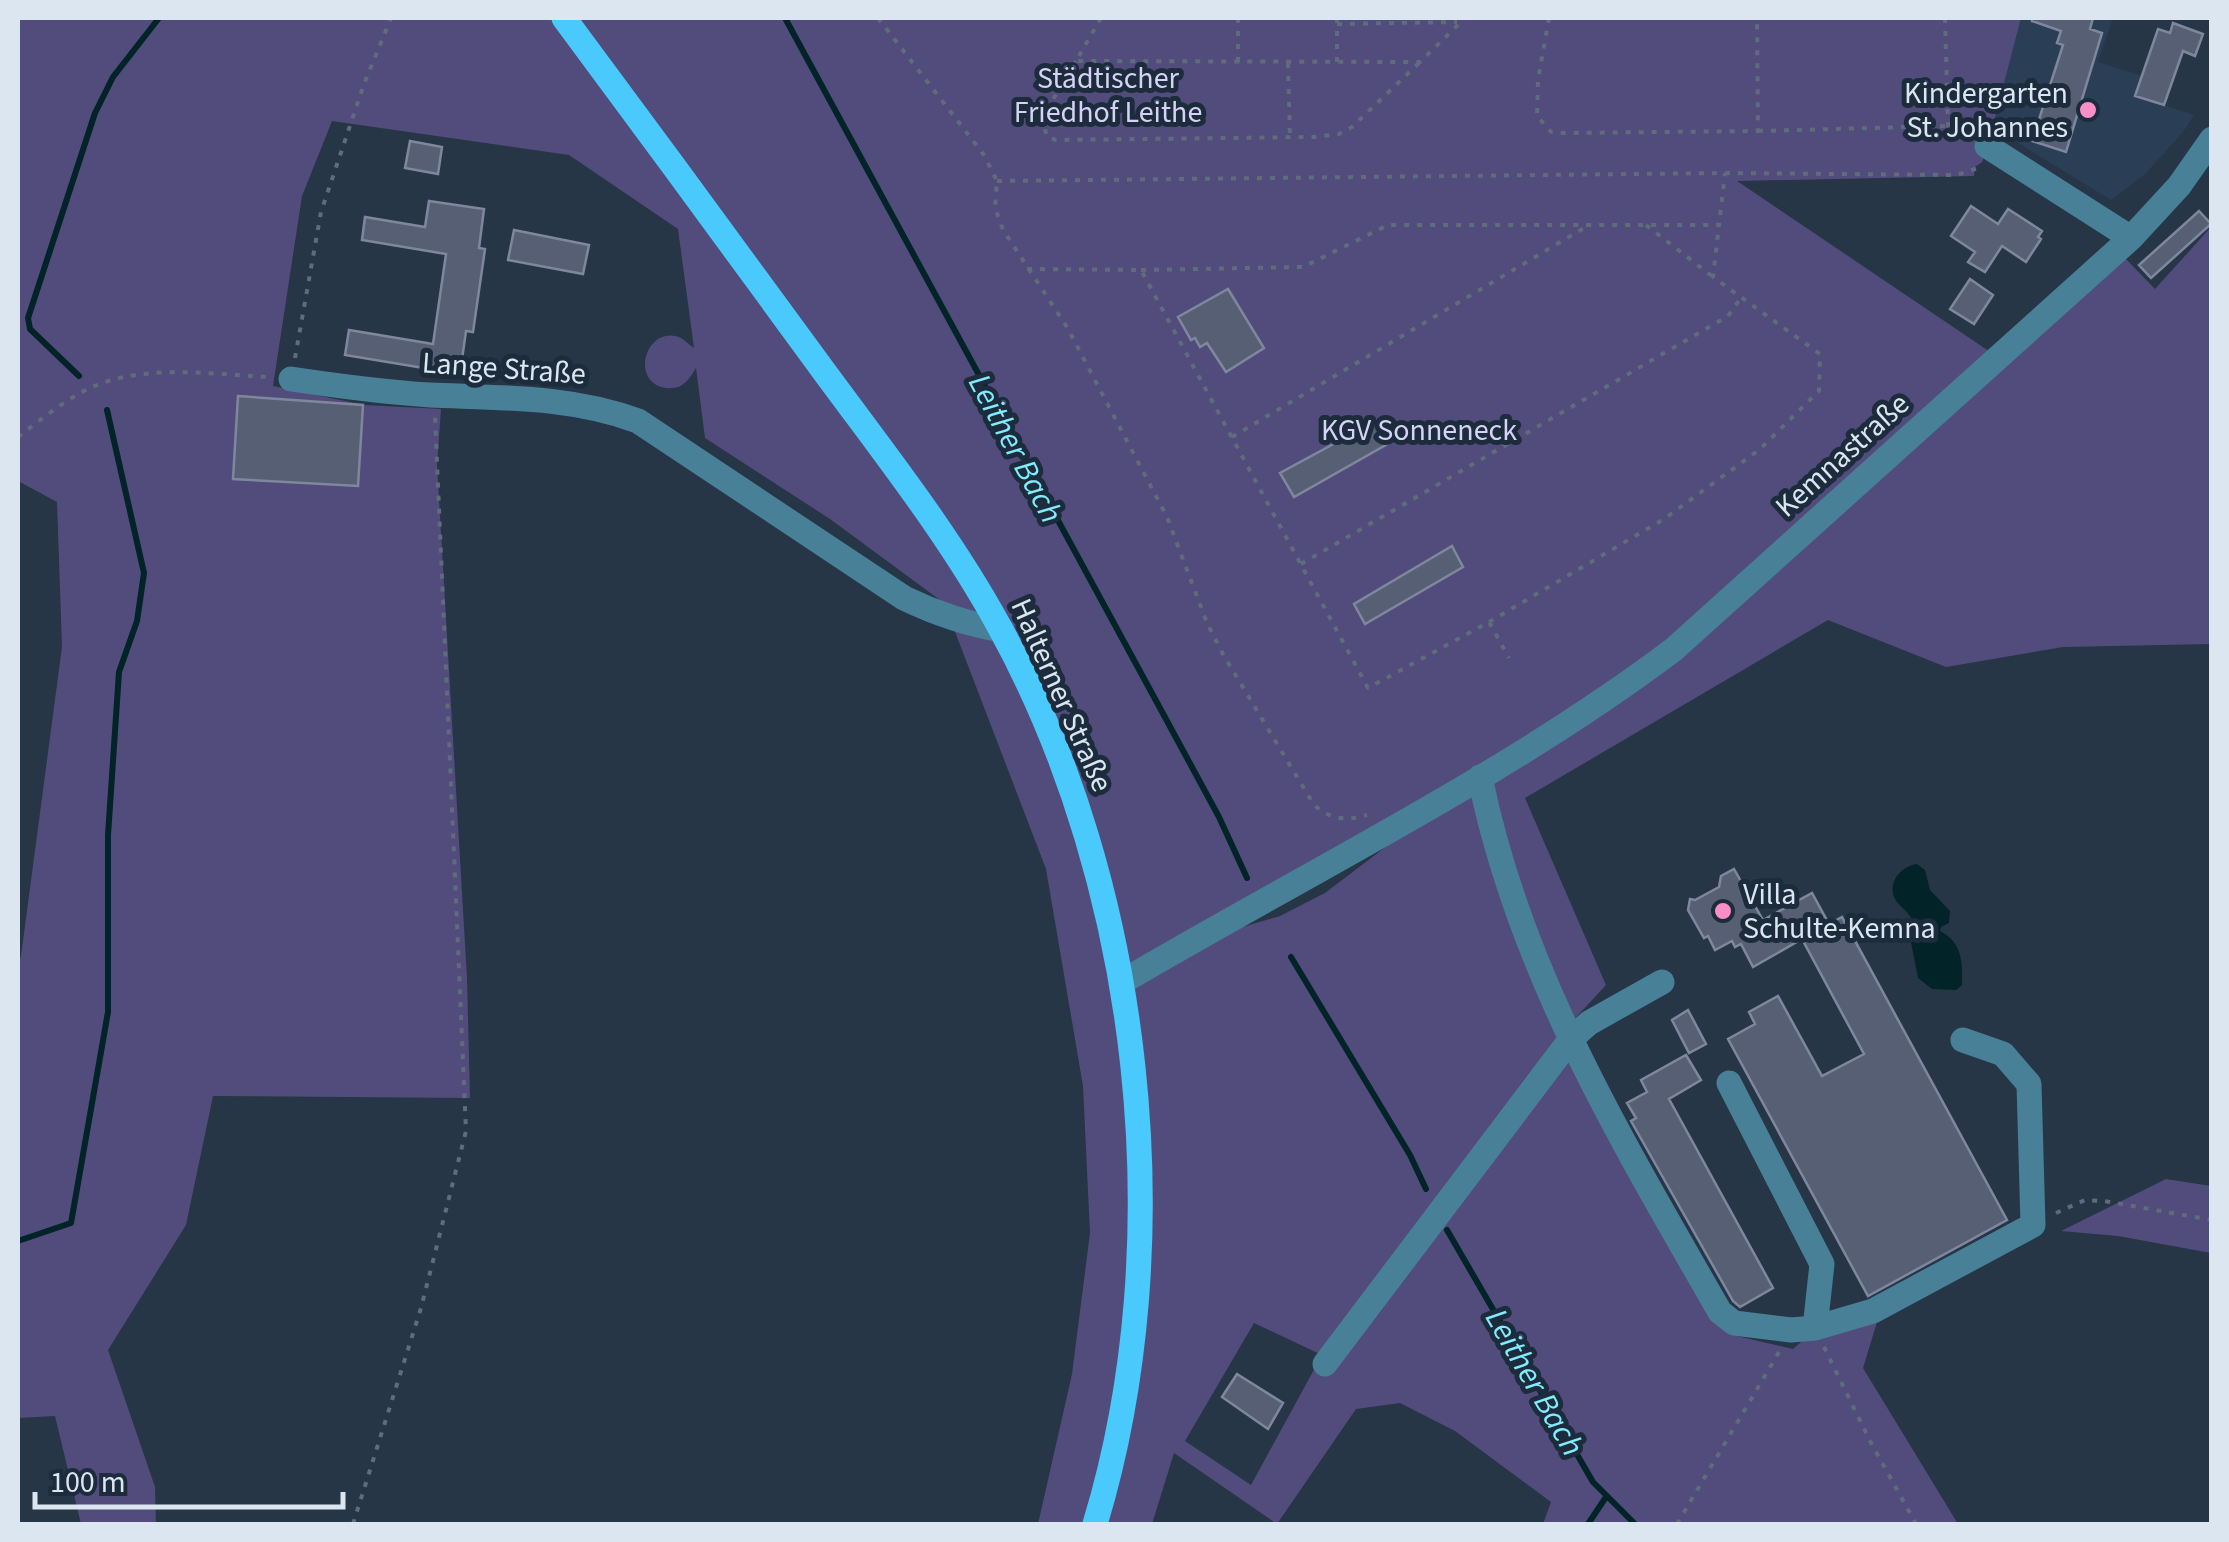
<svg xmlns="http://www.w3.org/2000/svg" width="2229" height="1542" viewBox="0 0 2229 1542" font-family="'Source Sans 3',sans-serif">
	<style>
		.built { fill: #2a3f55 }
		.green { fill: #524c7c; fill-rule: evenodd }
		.water { fill: #022327 }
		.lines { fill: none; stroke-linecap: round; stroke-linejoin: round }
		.stream { stroke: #022327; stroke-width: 6 }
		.building { fill: #575f74; stroke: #7f879e; stroke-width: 2.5 }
		.path { stroke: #5e6c7b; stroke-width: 4; stroke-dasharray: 5 8; stroke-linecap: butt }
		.minor { stroke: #488098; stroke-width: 25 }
		.major { stroke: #49c9fc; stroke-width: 25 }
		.poi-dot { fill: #fa8fc7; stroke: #1c2c3c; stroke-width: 4 }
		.labels { text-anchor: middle; stroke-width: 10; stroke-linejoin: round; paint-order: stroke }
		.park-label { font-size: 30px; fill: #d5d2f6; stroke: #1c2c3c }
		.poi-label { font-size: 30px; fill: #dce6f1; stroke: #1c2c3c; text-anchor: end }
		.street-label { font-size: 30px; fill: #dce6f1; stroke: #1c2c3c }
		.water-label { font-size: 32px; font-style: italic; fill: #82ebfc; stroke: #1c2c3c }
	</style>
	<rect width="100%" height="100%" fill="#263646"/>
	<!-- built -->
	<path class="built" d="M2021,18h92l-15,44 44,14 -6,20 58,19 -11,17 -38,42 -34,26 -119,-73z"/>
	<!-- green -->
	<path class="green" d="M18,18h540l411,560 87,174 31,95 26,93 21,157 4,-1 -13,-114 67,-40 88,-26 45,-23 137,-104 76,-47c-25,5 -68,38 -93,52 -108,61 -215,122 -321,186 -25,-118 -58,-237 -116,-344 -49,-91 -114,-174 -175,-258 -88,-120 -177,-241 -266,-360h1454l-35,134 -4,10 -7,5 -1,9 -237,5 271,183 116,-107 31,32 56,-62v417l-148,3 -117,20 -118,-47 -303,178 81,187 -49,53 171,296 65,15 23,-20 61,-7 -14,46 95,156h-415l8,-22 -96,-71 -55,-28 -44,6 -79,115 -103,-71 -22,71h-114l34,-150 18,-141 -7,-147 -37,-217 -102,-266 -114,-84 -125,-81 -9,-70c-7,12 -14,22 -30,20 -38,-6 -19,-65 15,-50 5,3 8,7 13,10l-16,-119 -109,-74 -237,-34 -30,75 -29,190 91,19 77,4 -4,56 30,513 3,120 -257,-2 -27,129 -78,125 47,137 1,37h-75l-26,-108 -37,2v-455l3,-7 41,-309 -5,-145 -39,-21zM1254,1323l68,32 -71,130 -66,-44z
		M2166,1179l45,7v67l-93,-17 -57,-5z"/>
	<!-- water -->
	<path class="water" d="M1917,864l8,6 5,20 20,21 -1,12 -8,4 -1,4c22,11 23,31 22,54l-6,5 -24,-1 -14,-11 -8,-41 1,-19c-4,-8 -14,-13 -17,-21 -6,-16 8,-31 23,-33z"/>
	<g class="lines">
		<!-- stream -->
		<path class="stream" d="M785,18l369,679 65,120 28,61
			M79,376l-49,-47 -2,-11 67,-205 18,-36 46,-59
			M1291,957l119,198 16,34
			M1447,1230l146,252 42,42
			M18,1241l53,-18 37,-211v-177l11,-163 18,-51 7,-48 -37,-163
			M1588,1524l18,-27"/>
	</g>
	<!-- building -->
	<path class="building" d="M2032,18h61l-3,11 12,4 -36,119 -34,-11 31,-96 -6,-2 4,-12 -29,-10z
		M2173,23l30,11 -8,22 -12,-5 -19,54 -29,-9 23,-67 12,4z
		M410,141l32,6 -4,27 -33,-6z
		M429,201l55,8 -5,39 6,1 -12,83 -7,-1 -6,43 -115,-19 4,-25 84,14 13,-90 -84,-14 3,-23 60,10z
		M1971,206l27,18 10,-15 34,22 -4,6 3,2 -15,23 -24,-16 -17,26 -17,-10 7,-10 -24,-16z
		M2199,211l12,13 -60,54 -12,-13z
		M514,230l75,15 -6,29 -75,-14z
		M1970,279l23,16 -19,29 -24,-15z
		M1228,289l36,59 -38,24 -19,-29 -7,4 -5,-9 -4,2 -13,-23z
		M238,396l125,9 -5,81 -125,-7z
		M1378,420l13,22 -97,55 -14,-24z
		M1452,546l11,21 -98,57 -11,-20z
		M1734,869l29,51 49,-27 17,31 13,-7 165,303 -139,76 -140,-257 27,-15 -6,-12 29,-16 44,80 42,-22 -62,-115 -49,28 -12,-23 -6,3 -3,-6 -17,9 -7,-14 -4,2 -16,-28 2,-11 5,1 24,-13 2,-11z
		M1688,1010l18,34 -17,9 -17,-33z
		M1686,1055l15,25 -32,19 104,189 -33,19 -7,-6 -102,-180 5,-3 -9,-15 20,-11 -6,-12z
		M1237,1374l46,29 -15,26 -46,-32z"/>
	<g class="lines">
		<!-- path -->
		<path class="path" d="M878,18l106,137 13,26 -2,27 8,22 64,97 100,190 40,106 17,33 90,149c18,15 31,16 53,10
			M1101,18l-25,43 344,1 45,-44
			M1238,18v44
			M1337,18v45
			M1549,18l-11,62 -1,36 14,16 13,1 194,-2 -1,-113
			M1945,18l3,108 19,10
			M1337,24l120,-2
			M1076,61l-34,57 5,19 9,3 258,-3 25,-3 13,-7 68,-65
			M1288,63l2,75
			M1758,131l190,-5
			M997,181l728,-8 232,2 24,-8
			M1646,225l67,52
			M1027,269l114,1 227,418 121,-66 20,36
			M1141,270l162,-3 85,-42h331l6,-52
			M295,358l26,-146 43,-128 27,-66
			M18,437c18,-14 37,-29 57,-41 57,-35 130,-22 193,-19
			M1232,437l357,-212
			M1301,564l427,-248 12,-17
			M1489,622l175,-103 95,-69 60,-59 1,-37 -107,-77 6,-52
			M2056,1213l29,-13 19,1 108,19
			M1824,1347l46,94 46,83
			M353,1524l68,-216 45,-177 -31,-715
			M1677,1524l102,-172"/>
		<!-- minor -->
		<path class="minor" d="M1987,146l144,92
			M291,379c47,7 92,13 139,16 71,3 141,1 208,26l266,177c33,16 62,26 98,32
			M1480,777c39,194 142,364 240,535l14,11 57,7 24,-2 58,-17 160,-86 -4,-141 -26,-30 -40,-14
			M1122,982c183,-108 382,-205 551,-332l458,-412 48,-52 33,-47
			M1729,1083l93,181 -7,64
			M1325,1364l245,-324 19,-17 73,-41"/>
		<!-- major -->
		<path class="major" d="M564,18c87,117 173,234 259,352 61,83 127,166 176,256 143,259 182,615 96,898"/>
	</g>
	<!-- markers -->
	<g class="poi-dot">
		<circle cx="2088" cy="110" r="10"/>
		<circle cx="1723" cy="911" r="10"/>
	</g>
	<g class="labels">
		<!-- park labels -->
		<g class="park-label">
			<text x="1108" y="88">Städtischer<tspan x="1108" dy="34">Friedhof Leithe</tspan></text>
			<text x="1419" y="440">KGV Sonneneck</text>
		</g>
		<!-- poi labels -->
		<g class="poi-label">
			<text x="2068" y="103">Kindergarten<tspan x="2068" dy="34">St. Johannes</tspan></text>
			<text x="1743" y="904" text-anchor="start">Villa<tspan x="1743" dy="34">Schulte-Kemna</tspan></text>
		</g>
		<!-- street labels -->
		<g class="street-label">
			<text transform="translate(504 368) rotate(4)" y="10">Lange Straße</text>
			<text transform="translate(1842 455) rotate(-42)" y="10">Kemnastraße</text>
			<text transform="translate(1062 695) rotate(66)" y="10">Halterner Straße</text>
		</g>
		<!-- water labels -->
		<g class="water-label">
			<text transform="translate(1016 448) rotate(62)" y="11">Leither Bach</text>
			<text transform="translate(1535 1382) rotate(60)" y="11">Leither Bach</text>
		</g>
	</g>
	<!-- border -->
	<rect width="2229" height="1542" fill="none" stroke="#dce6f1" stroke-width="40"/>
	<!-- scale -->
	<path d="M35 1492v15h308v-15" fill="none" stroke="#dce6f1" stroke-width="5"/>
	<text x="50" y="1492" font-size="30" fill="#dce6f1" stroke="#1c2c3c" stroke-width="8" paint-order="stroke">100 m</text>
</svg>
